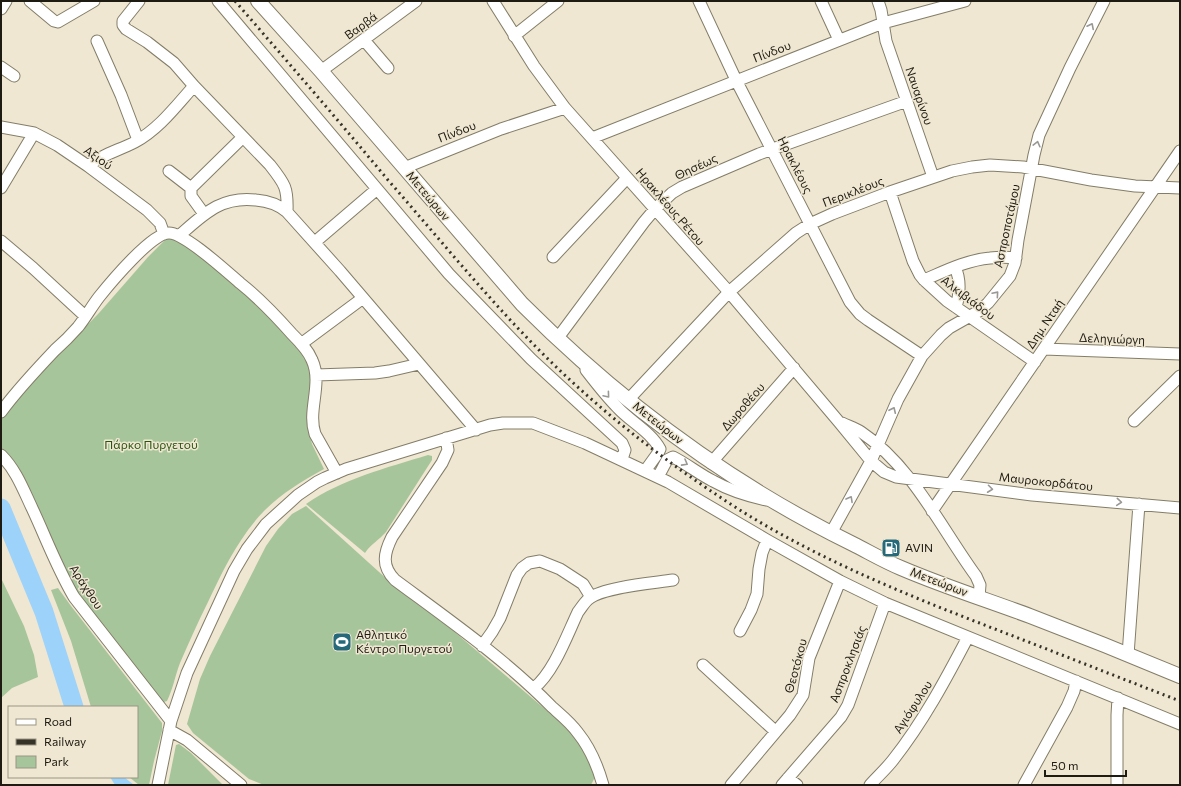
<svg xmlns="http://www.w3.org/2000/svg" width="1181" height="786" viewBox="0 0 1181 786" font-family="Commissioner,sans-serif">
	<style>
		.green { fill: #a7c59b }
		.water { fill: #9dd3fa }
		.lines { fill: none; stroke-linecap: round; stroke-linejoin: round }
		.river { stroke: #9dd3fa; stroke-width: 19 }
		.minor-casing { stroke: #837d68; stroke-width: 13 }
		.major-casing { stroke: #837d68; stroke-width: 16 }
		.minor { stroke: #fff; stroke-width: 11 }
		.major { stroke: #fff; stroke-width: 14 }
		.rail { stroke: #353228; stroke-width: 3; stroke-dasharray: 2 4; stroke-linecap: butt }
		.oneway { stroke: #9a9895 }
		.labels { text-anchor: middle; stroke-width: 3; stroke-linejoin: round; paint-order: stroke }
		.street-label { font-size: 12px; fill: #1e1b13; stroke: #efe7d1 }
		.park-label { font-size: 12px; fill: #27540f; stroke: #efe7d1 }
		.poi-label { font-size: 12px; fill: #1e1b13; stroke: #efe7d1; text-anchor: start }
	</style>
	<rect width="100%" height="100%" fill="#efe7d1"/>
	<!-- green -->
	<path class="green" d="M168,237h7l41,31 31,26 38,37 19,25 9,17 -3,63 2,8 12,25c-22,12 -43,25 -60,42 -25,26 -41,59 -56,91 -10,20 -19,40 -28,61 -5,13 -7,26 -13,38l-6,2 -86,-111 -69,-139 -5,-5v-31l11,-15 87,-89 49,-56z
		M428,455l4,1v4l-46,72c-7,8 -15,12 -21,21l-59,-49c36,-25 80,-36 122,-49z
		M306,506l93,84 51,38 116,99 20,21 9,29 -4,8h-327l-15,-6 -56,-46 -6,-9 13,-45 10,-23 56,-110 12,-17 14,-15z
		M1,578l23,48 10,29 4,22 -26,11 -11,10z
		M58,588l13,18 91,117v8l-8,30 -5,24h-10l-10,-8h8v-70h-46l-20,-66 -20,-51z
		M179,744l12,9 32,32h-55l8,-40z"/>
	<!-- water -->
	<path class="water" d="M110,777h14l10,8h-19z"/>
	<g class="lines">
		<!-- river -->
		<path class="river" d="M1,508l43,104 30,95"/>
		<!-- minor casing -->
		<g class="minor-casing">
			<path id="minor" d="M30,1l24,20 4,1 36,-21
				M139,1l-16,20v4l3,4 21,13 27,21 20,23 76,79c15,19 18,23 17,47
				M218,1l231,273 82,85 91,84 3,7 -3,9
				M493,1l41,65 31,42 164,184 110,130 32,39 13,11 12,5 136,18 148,13
				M699,1l37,79 114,222 10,12 8,6 54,36
				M821,1l18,39
				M878,1l3,9 5,31 47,136
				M1,9l5,-8
				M514,36l44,-35
				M364,40l24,28
				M97,41l24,54 17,45
				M1,67l13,9
				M321,71l95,-70
				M1,127l33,6 23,12 31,21 59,44 13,13 4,11
				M592,138l291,-115 82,-22
				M88,166c16,-13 30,-15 47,-24 24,-13 41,-36 59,-56
				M404,168l97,-39 64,-21
				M169,171l22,17
				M1,188l33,-55
				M890,192l23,69 7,14 4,5 23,21 88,61
				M204,214l-13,-18v-8l52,-51
				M180,235c24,-21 41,-39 76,-35 12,1 22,4 31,12l53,59 136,159
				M1,241l32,27 52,48
				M315,242l62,-53
				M553,257l74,-79
				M955,267c6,13 5,26 1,40
				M924,280c21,-9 43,-20 66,-22 9,-1 17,-1 26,0
				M557,339l87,-117 11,-13 17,-16 10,-6 77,-33 148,-53
				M301,344l62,-46
				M1044,349l136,5
				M586,370c10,13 20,26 32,38 13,14 33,24 42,41l-2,4 -13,18
				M316,375l59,-2 14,-2 30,-7
				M628,400l101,-108 67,-59 14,-9 22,-10 58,-22 62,-21 20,-4 18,-2 33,2 68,13 44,6 45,2
				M1,412c16,-22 35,-42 54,-62 8,-7 16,-15 23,-23 8,-10 14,-21 21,-30 12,-15 53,-64 70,-64 16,0 58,39 71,50 19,15 36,33 52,51 8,8 16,16 20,26 11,24 -5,50 3,74l22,39
				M1134,421l46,-45
				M842,423c6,3 13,5 19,9 51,34 80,96 115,144l4,9 -1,12
				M446,438l2,12 -6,13 -50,74c-8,16 -11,29 3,43 54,40 110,79 157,127 9,8 19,16 26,26 12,15 20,34 25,52
				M1,455c15,15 22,34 31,53 14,30 25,60 42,89l97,124
				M711,463l83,-95
				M658,477l9,-17 6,-3c14,7 26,17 40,24 16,9 35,15 53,19
				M932,511l248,-360
				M831,533l40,-72 27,-62 24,-43 19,-21 8,-7 30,-17 9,-8 22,-27 5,-13 3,-23 16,-85 5,-20 31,-67 34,-67
				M740,631l11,-21 6,-16 2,-25 3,-16 5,-13
				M482,646l10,-14 8,-14 17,-43 5,-7 7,-5 11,-2 20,8 23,15 8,13
				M1128,655l11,-151
				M703,665l72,66
				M534,688c20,-16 33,-53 44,-76 4,-5 7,-11 12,-14 14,-11 64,-15 83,-18
				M169,730l18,10 54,45
				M788,778l9,7
				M158,785l13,-64 16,-48 47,-102 13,-22 19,-25 32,-29 19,-13 8,-4 21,-9 144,-44 13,-2h30l52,20 83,39 99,58 73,41 45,22 295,121
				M731,785l59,-70 13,-20 6,-37 31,-77
				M782,785l59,-68 7,-12 37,-102
				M870,785c7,-8 16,-16 23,-25 30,-38 53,-81 75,-123
				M1024,785l43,-78 7,-16 2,-10
				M1117,785v-70l1,-17"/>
		</g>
		<!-- major casing -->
		<g class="major-casing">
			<path id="major" d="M258,1l63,70 201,233c98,98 206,179 331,240 16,8 31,17 48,24 42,18 86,32 129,48 50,19 100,39 150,60"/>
		</g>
		<!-- minor -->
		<use href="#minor" class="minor"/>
		<!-- major -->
		<use href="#major" class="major"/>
		<!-- rail -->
		<path class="rail" d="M235,1c52,60 103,119 153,179 49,56 96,114 148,167 62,63 133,118 207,165 81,50 169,85 257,119 60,23 120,47 180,70"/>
	</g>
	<!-- one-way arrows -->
	<defs><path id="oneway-chevron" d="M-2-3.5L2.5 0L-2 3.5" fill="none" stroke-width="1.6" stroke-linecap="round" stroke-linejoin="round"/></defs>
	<g class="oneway">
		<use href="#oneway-chevron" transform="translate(1091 26) rotate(-63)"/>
		<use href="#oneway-chevron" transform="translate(1037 144) rotate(-76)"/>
		<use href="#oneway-chevron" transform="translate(996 294) rotate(-49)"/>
		<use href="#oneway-chevron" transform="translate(607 395) rotate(50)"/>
		<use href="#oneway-chevron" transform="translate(893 410) rotate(-65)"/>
		<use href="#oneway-chevron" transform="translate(685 463) rotate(29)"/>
		<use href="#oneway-chevron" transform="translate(990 489) rotate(7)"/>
		<use href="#oneway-chevron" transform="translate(850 499) rotate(-61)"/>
		<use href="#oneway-chevron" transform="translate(1119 502) rotate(5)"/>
	</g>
	<!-- icons -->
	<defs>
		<g id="fuel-square" transform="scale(1)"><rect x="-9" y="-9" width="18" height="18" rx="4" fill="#25697a" stroke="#efe7d1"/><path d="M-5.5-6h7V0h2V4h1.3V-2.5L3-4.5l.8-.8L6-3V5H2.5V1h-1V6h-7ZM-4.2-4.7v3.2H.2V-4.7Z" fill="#fff"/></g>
		<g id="stadium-square" transform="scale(1)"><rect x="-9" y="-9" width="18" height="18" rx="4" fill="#25697a" stroke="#efe7d1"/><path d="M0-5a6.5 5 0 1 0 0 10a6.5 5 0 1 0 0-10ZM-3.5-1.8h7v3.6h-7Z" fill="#fff"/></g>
	</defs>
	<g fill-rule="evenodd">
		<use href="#fuel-square" x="891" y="548"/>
		<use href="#stadium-square" x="342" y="642"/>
	</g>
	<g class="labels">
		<!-- street labels -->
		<g class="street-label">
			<text transform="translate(361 26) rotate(-36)" y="4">Βαρβά</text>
			<text transform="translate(772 52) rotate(-21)" y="4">Πίνδου</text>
			<text transform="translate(919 96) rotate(71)" y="4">Ναυαρίνου</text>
			<text transform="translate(457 132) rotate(-21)" y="4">Πίνδου</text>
			<text transform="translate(98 158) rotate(35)" y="4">Αξιού</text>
			<text transform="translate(795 165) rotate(63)" y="4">Ηρακλέους</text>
			<text transform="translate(696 167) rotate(-25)" y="4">Θησέως</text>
			<text transform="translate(853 192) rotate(-21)" y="4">Περικλέους</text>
			<text transform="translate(428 196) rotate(50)" y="4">Μετεώρων</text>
			<text transform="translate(670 207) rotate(49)" y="4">Ηρακλέους Ρέτου</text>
			<text transform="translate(1007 226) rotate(-78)" y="4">Ασπροποτάμου</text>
			<text transform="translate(968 298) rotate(37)" y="4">Αλκιβιάδου</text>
			<text transform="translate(1045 324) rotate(-56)" y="4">Δημ. Νταή</text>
			<text transform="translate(1112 339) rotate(2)" y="4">Δεληγιώργη</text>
			<text transform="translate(743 407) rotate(-49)" y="4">Δωροθέου</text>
			<text transform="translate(658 423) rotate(38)" y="4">Μετεώρων</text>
			<text transform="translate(1046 482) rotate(6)" y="4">Μαυροκορδάτου</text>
			<text transform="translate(939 582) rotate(21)" y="4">Μετεώρων</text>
			<text transform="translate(86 587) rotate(57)" y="4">Αράχθου</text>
			<text transform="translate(848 664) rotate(-69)" y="4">Ασπροκλησιάς</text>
			<text transform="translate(796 666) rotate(-75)" y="4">Θεοτόκου</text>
			<text transform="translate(913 707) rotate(-57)" y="4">Αγιόφυλου</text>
		</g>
		<!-- park labels -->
		<g class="park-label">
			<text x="151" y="449">Πάρκο Πυργετού</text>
		</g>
		<!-- poi labels -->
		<g class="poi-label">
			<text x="905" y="552">AVIN</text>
			<text x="356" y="639">Αθλητικό<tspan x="356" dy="14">Κέντρο Πυργετού</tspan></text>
		</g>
	</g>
	<!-- border -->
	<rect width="1181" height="786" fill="none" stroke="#1e1b13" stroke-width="4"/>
	<!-- legend -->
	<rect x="8" y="706" width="130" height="72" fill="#efe7d1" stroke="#9b9585"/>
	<rect x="16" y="719" width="20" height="6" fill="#ffffff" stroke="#9b9585"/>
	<text x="44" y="726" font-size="12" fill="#1e1b13">Road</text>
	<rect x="16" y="739" width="20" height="6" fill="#353228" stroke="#9b9585"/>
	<text x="44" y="746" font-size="12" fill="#1e1b13">Railway</text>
	<rect x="16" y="756" width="20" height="12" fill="#a7c59b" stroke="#9b9585"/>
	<text x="44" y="766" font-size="12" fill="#1e1b13">Park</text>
	<!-- scale -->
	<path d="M1045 770v6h81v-6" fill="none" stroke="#1e1b13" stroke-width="2"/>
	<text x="1051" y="770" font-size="12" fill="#1e1b13" stroke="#efe7d1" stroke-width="3" paint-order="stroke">50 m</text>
</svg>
